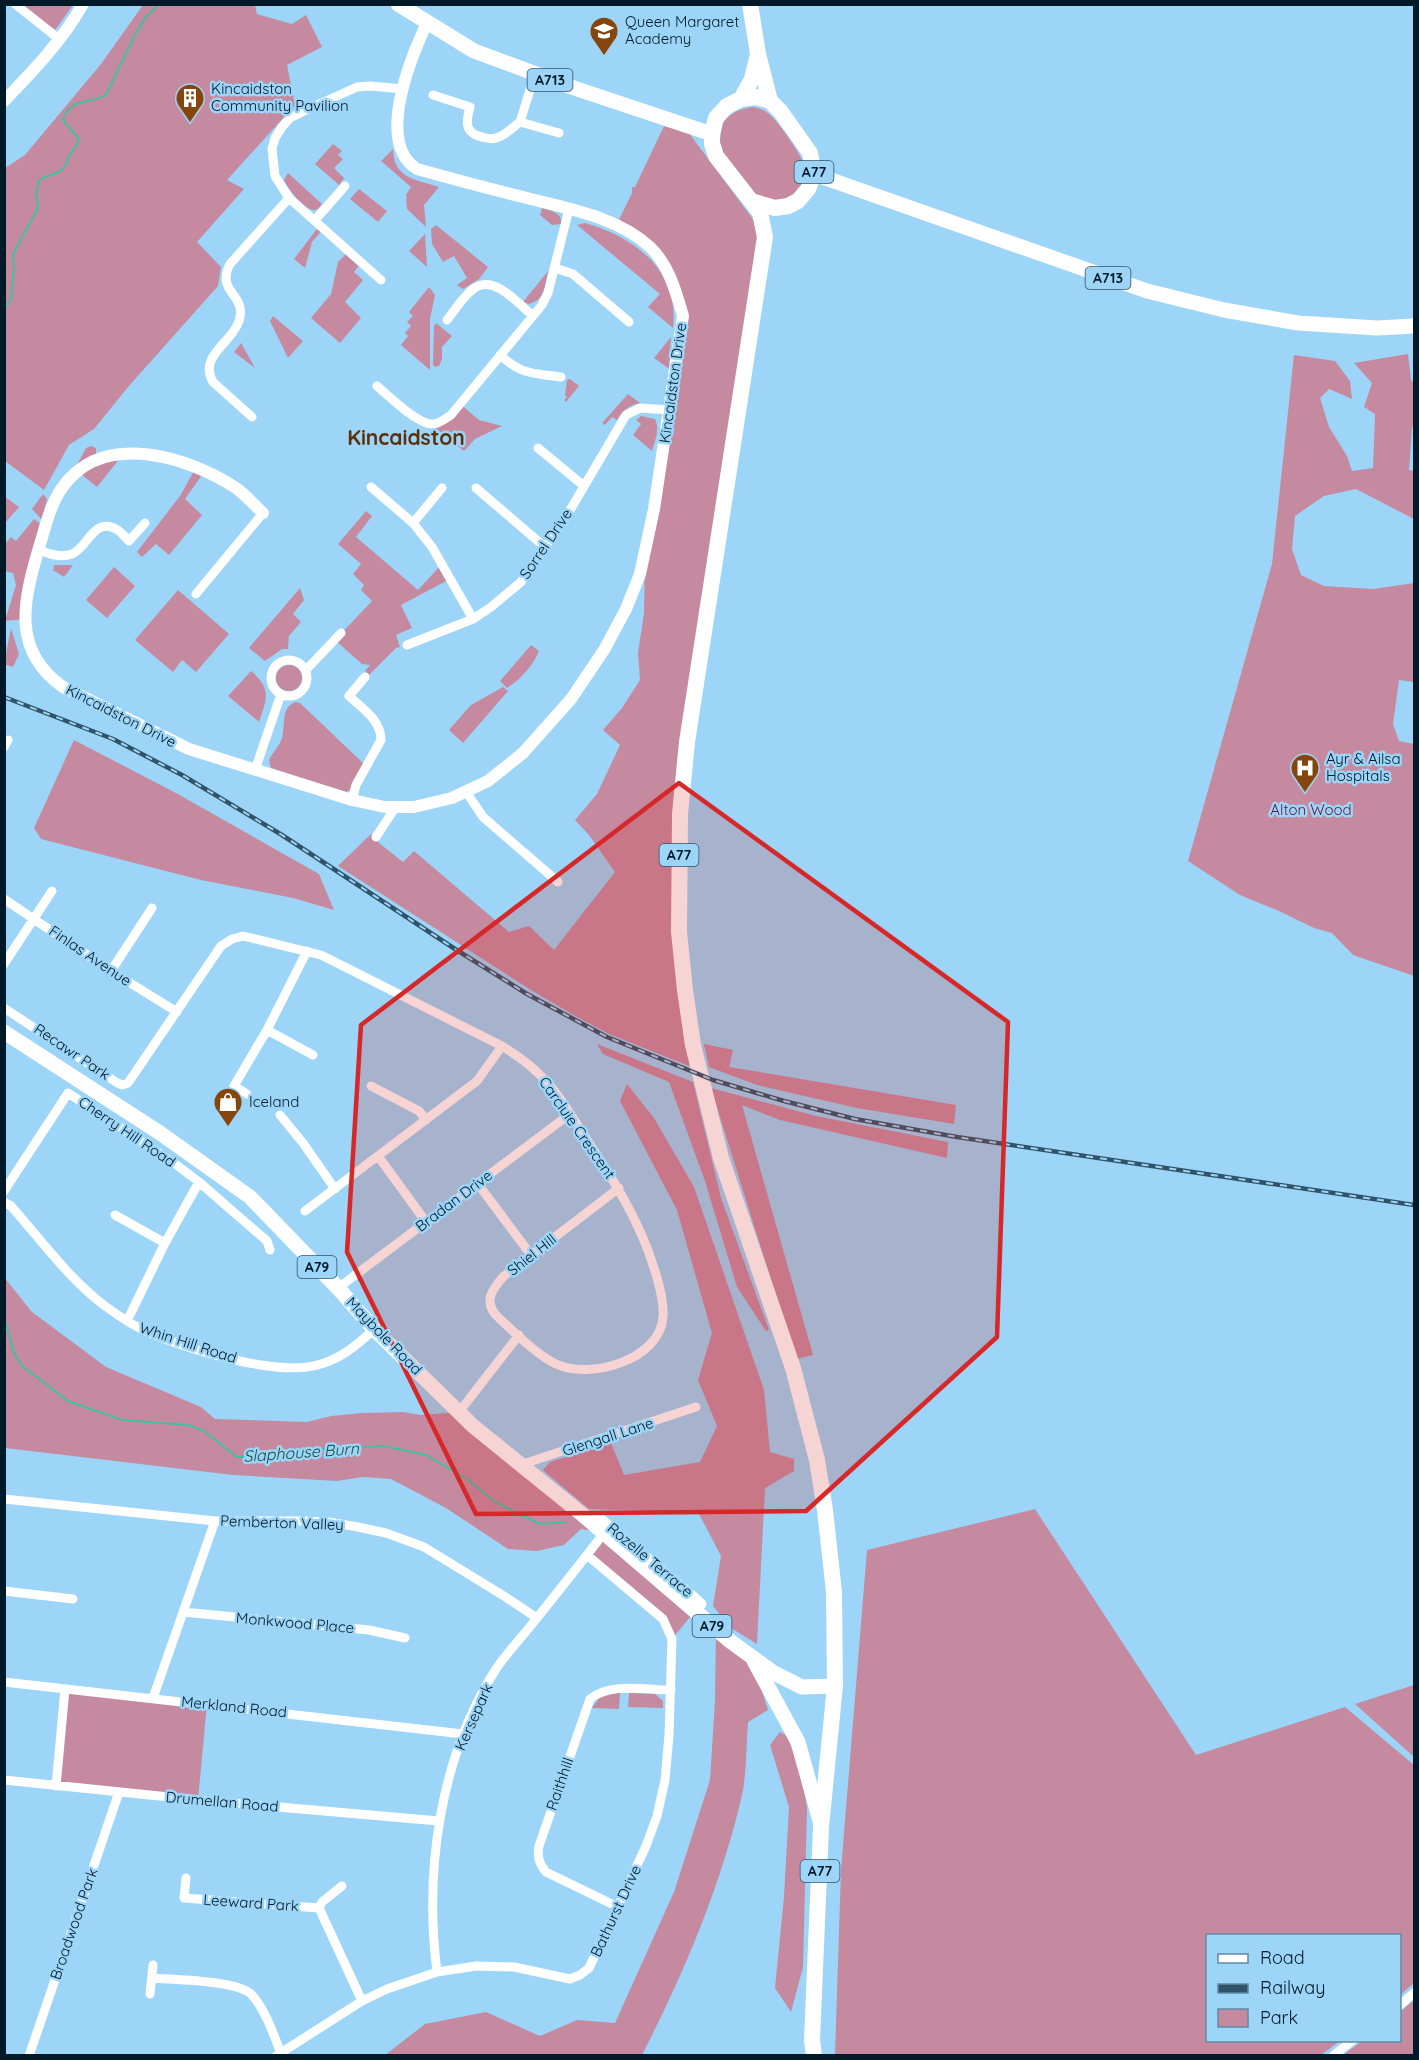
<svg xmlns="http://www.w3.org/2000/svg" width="1419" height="2060" viewBox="0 0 1419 2060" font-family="Quicksand,sans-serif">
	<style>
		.green { fill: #c58aa0 }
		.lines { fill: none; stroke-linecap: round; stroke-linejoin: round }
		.stream { stroke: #43c0a4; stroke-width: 2 }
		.minor { stroke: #fff; stroke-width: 9 }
		.tertiary { stroke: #fff; stroke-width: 12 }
		.primary { stroke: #fff; stroke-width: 15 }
		.trunk { stroke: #fff; stroke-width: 16 }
		.rail-casing { stroke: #305368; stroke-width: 4.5 }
		.rail { stroke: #9cd5f7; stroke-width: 2; stroke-dasharray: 7; stroke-linecap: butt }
		.marked { fill: #d62828; fill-opacity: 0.2; stroke: #d62828; stroke-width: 4.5; stroke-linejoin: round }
		.labels { text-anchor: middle; stroke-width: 5; stroke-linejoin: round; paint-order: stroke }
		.shield { fill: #9cd5f7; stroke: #2f5166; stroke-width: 1.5 }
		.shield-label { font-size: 14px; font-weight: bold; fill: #001928 }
		.poi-label { font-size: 15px; fill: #001928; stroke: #9cd5f7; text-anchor: start }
		.street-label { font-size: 15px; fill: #001928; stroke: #9cd5f7 }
		.park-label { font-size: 15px; fill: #66163d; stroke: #9cd5f7 }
		.water-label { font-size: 16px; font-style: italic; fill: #164a3e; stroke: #9cd5f7 }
		.district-label { font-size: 21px; font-weight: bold; fill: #5d300c; stroke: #9cd5f7 }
	</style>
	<rect width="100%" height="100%" fill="#9cd5f7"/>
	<!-- green -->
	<path class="green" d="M22,5h51l-18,25z
		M143,5h112l2,9 35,10 14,-9 16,32 -35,18 8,40 -68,75 17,9 -47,53 24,25 -3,19 -90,101 -34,42 -25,16 -25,45 -39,-29v-293l20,-13 76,-91z
		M752,107c7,1 11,2 17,7 9,7 38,47 37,59 -1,16 -14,22 -26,29l-26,-7 -30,-39 -4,-15 2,-17 5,-7 12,-7z
		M664,126l25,7 66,89 7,-2 -82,594 13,231 -4,21 -80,-32 -32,-17 -46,-27 -193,-124 33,-32 5,3 3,6 24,19 11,-11 95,81 20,-6 25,24 61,-78 -26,-37 -14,-15 22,-26 23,-49 -17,-15 19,-22 18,-28 -2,-27 6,-40 1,-60 38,-237 -20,-53 -46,-39 15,-31v-6h3z
		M333,144l9,7 -4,4 5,4 -9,9 10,10 -5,7 -24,-21z
		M393,149c1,30 22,30 46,38l-15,18 2,22 -19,-18 -1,-14 5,-8 -30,-26z
		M288,173l34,31c-3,3 -4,6 -8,6 -9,0 -27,-22 -30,-30z
		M359,189l28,22 -9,11 -28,-23z
		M542,208c10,3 19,4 20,16l-10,1 -12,-10z
		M585,223c50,14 95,48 88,105l-25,-21 12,-13 -83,-69z
		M320,225l4,3 -12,14 -7,26 -11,-9z
		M436,225l52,42 -9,12 -16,10 -6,-4 10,-7 -13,-22 -11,6 -11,-18 -1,-15z
		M425,234l2,33 -18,-16z
		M349,251l13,11 -8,10 9,8 -18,22 16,16 -21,25 -29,-25 20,-24 7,-32z
		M548,271c-3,14 -3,29 -19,33l-6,-2z
		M429,287l6,8 -5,24v51l-29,-25 7,-9 -3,-3 6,-7 -4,-4 6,-6 -4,-4z
		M273,316l30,25 -15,17 -18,-37z
		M436,323l16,13 -10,11v12l-3,7 -3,1 -3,-2 1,-39z
		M671,337l-2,31h-1l-14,-10z
		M241,343l14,25 -21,-16z
		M1408,354l3,26 3,3v44h-2l-3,43 5,1v48l-58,-30 -32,7 -29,20 -3,33 9,26 23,11 49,3 41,-6v99l-15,-2 -6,44 6,17 15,3v232l-61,-21 -21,-22 -18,-5 -35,-17 -39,-16 -52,-34 84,-297 22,-209 41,6 15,20 2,18 -23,-10 -9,9 9,29 18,29 5,15 21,-3 2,-54 -11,-7 8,-24 -18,-20z
		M570,379l9,7 -13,16 -2,-2 3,-3 -2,-2 2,-15z
		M628,394l12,9c-11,2 -18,8 -23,17l-5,-3 -7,8 -3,-2z
		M460,404l19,16 23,6 -27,13 -11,12 -33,-26z
		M641,416l14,3c5,11 0,21 -3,32l-19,-16 8,-11 -5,-4z
		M91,446l5,2v6l-19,11 9,-17z
		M121,457l-24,30 -16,-13 12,-9z
		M194,471l8,4 -17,24 17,16 -33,40 -13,-11 -14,13 -5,-5 43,-56z
		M43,494l4,5 -5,21 -10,-11z
		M4,496l15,11 -12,14 -2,1z
		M366,511l6,5 -16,21 62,53 24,-26 8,15 -49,26 11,23 -16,7 4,12 -4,1 -27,27 -4,-4 5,-6 -8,-1 -27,-24 37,-39 -11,-11 3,-5 -11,-11 8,-10 -23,-20z
		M34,519l12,9 -21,91 -20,2 11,-36 -3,-12 -8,-2v-27l6,-7 5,4z
		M54,565h19l-9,12 -11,-7z
		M114,567l21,19 -28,32 -21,-18z
		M300,588l4,12 -11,14 8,8 -12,14 -1,13h-6l-17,12 -16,-13z
		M178,590l51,44 -33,38 -14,-12 -9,12 -38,-32z
		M11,628l8,26 -6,13 -9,-3z
		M531,645l8,6c-6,15 -18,28 -32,37l-7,-7z
		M276 678a13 13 0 1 1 26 0a13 13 0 1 1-26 0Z
		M251,671c21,18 16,27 8,51l-31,-26z
		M503,687l5,4 -45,52 -14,-13 22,-25z
		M295,702l5,1 64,61 -14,26 -4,2 -75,-24 -2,-8c4,-8 11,-15 13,-22 4,-14 -2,-29 13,-36z
		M74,740l102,53 143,81 15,36 -41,-12 -92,-18 -160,-41 -7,-11z
		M597,1044l96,38 28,116 48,132 -3,1 -29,-44 -32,-106 -36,-99 -66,-28z
		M704,1044l29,6 -4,17 227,38 -2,19 -97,-16 -100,-23 -48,-18z
		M627,1084l27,34 40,69 70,203 6,62 24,7v12l-29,17 -8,156 -26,-16 -18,-22 8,-50 -23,-44 -109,-3 -46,-39 7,-8 61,-19 13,32 76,-13 17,-36 -19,-46 14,-47 -35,-123 -57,-109z
		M711,1088l105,28 132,26 -1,16 -167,-38 -38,-15 71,250 -17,4z
		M4,1277l28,35 74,55 95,40 14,12 92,3 24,-6 32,-3 40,-1 18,3 38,-3 61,53 63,50 112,96 -23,28 -9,-20 -76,-64 17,-22 -23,-4 -17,16 -27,6 -29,-2 -62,-41 -55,-29 -28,-2 -26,4 -104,-6 -228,-27z
		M1035,1509l161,246 149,-48 69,58v218l-14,12v-59h-192v104l132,1 -19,14h-486l6,-185 26,-320z
		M716,1629l35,28 17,53 -20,12c-2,24 -1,50 -6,73 -21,91 -58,178 -100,260l-258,1 41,-32 61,-12 54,24 37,-16 38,3 59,-131 36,-112 5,-80z
		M1414,1685v72l-59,-53z
		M65,1689l142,15 -9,96 -142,-14z
		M613,1693h7l-1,16 -27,-1 8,-11z
		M629,1693l26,1 8,7v7l-35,-1z
		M780,1732l7,4 14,35 6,37 -4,159 -12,45 -16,-24 9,-92 5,-89 -19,-62z
		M1414,2000v55h-71l19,-14 38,-1v-28z"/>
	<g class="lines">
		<!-- stream -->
		<path class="stream" d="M4,309l7,-10 3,-33 -1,-12 25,-46 -2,-16 4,-13 19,-7 7,-7 2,-7 10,-15v-5l-15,-18c8,-24 27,-15 43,-25l28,-58 11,-19 14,-14
			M4,1317l10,36 8,13 46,35 54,19 66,5 16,6 33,26h17l69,-8 61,-3 42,9 41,24 28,23 45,22 25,-2"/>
		<!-- minor -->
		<path class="minor" d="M15,4l44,35
			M535,74l-15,48 39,11
			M433,95l37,12c-4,14 -6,26 12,30 4,1 9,3 14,1 9,-2 17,-11 24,-16
			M315,220l30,-34
			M555,268l18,6 56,48
			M381,280l-92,-82 -14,-22 -3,-27 3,-11 7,-11 8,-9 16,-8 51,-23 14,-1 31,3
			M447,320c8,-10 15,-22 25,-30 21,-18 45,13 61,26
			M500,355c22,20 33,18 61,22
			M377,386c12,10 42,40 57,38 6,-1 11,-5 17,-9l91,-110 6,-12 21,-84
			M252,417l-39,-35c-15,-26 19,-39 26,-61 9,-27 -24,-28 -9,-57l59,-66
			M538,448l46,38
			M371,487l42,36 19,24 41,72
			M476,488l70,60
			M413,523l29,-35
			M39,550c10,4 21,8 33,4 15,-6 21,-35 42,-26 6,2 11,9 15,13l16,-18
			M196,594l67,-81
			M407,645l66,-26 18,-12 30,-25 45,-65 60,-102 14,-7 30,2
			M271 678a18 18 0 1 1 36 0a18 18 0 1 1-36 0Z
			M306,670l35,-37
			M4,747l4,-7
			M255,770l26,-76
			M467,793l16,24 75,65
			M352,800l4,-15 25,-45c0,-20 -19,-32 -32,-44l16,-19
			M376,837l19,-29
			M4,899l107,72 66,41
			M4,964l48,-73
			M111,971l41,-63
			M4,1008l112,74 6,3 6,-2 93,-137 11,-7 11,-3 78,19 181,91c13,8 25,16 36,27 19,17 32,41 46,62 28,43 55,84 70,133 5,15 10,33 9,49 -3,43 -73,63 -107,47 -19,-9 -41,-31 -57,-46 -17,-15 -7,-29 5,-42l115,-88
			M267,1030l46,25
			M371,1086l48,25 7,9
			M247,1094l-13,-8 33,-56 40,-79
			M280,1115l23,28 32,46
			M378,1156l48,66
			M478,1184l53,71
			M4,1191l64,-98 106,70 25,19 68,59 3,9
			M4,1202l7,4c30,34 58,73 94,100 15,11 30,21 47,28 40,16 128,44 169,30 21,-6 38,-20 53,-35
			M305,1211l172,-130 25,-35
			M115,1215l50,28
			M338,1288l232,-174
			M127,1321l38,-78 34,-61
			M459,1412l60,-77
			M520,1465l176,-58
			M4,1499l211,22h88l25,1 30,5 28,6 38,14 80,49 33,22
			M591,1522l6,-7 99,83 6,6 -7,7
			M4,1591l69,8
			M183,1612l186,18 36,8
			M4,1682l459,52
			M153,1698l62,-177
			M4,1780l194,20 241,21
			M56,1786l9,-97
			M186,1878l-2,20 135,10 43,93
			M618,1907l-72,-35c-7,-9 -9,-15 -7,-26l51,-147c20,-17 56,-9 81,-9
			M319,1908l3,-6 20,-16
			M437,1972c-13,-102 3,-215 59,-303 11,-16 25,-31 37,-46 24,-30 48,-60 71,-90
			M152,1978c22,2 86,2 100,17 14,16 21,39 29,58
			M150,1994l3,-29
			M1400,2005l14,-12
			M29,2056l90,-264
			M276,2056l86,-55 25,-12 50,-17 39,-6 38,1 56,12 10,-4 9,-7 57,-122 11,-30 8,-36 4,-45 3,-96 -9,-20 -76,-64
			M1333,2056l20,-16"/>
		<!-- tertiary -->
		<path class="tertiary" d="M4,101c29,-30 58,-60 79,-97
			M263,513c-9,-8 -17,-18 -27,-25 -47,-31 -130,-57 -171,-4 -15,18 -20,45 -27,67 -15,52 -26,100 25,136l126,62 163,51 33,7h29l38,-9 36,-17 35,-28 48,-54 33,-49 22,-41 14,-35 14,-65 29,-193c-7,-24 -14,-51 -33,-69 -32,-30 -81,-38 -123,-49 -37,-9 -74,-19 -110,-29 -42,-26 -6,-112 10,-146"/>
		<!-- primary -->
		<path class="primary" d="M398,4l76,47 100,37 138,46
			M814,174l333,117 77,19 74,13 79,5 37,-2
			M4,1032l156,101 90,64 88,91 36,41 99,97 110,89 147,126 44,32 28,14 33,-1
			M754,1661l44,81 22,79"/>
		<!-- trunk -->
		<path class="trunk" d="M750,4l8,50 12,47
			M756,97l14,4 11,11 29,41 4,21 -6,15 -10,12 -10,5 -13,2 -24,-7 -35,-45 -4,-12v-10l4,-16 11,-12 14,-7z
			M741,99l11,-20 5,-21
			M751,201l9,12 5,24 -78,505 -7,72 -1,118 6,58 8,55 28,113 72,210 24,92 8,50 9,82 1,94 -14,141 -9,213 2,16"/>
		<!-- rail casing -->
		<g class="rail-casing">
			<path id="rail" d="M4,697l109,42 69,36 100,60 173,114 72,45 80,43 106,43 71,21 71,18 102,18 457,68"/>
		</g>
		<!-- rail -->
		<use href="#rail" class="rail"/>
	</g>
	<!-- marked area -->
	<path class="marked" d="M679,783l329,239 -11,315 -191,174 -330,3 -129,-262 14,-227z"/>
	<!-- icons -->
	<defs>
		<g id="school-pin" transform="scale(1.5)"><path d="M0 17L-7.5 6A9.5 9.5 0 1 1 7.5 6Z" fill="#85450c" stroke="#9cd5f7"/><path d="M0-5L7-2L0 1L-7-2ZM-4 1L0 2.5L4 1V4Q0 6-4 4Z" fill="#fff"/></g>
		<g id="building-pin" transform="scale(1.5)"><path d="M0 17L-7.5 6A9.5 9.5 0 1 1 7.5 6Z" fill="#85450c" stroke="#9cd5f7"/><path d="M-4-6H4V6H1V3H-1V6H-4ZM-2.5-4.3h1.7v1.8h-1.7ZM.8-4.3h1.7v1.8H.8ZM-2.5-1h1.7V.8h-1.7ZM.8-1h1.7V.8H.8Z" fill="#fff"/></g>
		<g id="hospital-pin" transform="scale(1.5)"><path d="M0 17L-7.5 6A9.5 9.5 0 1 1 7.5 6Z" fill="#85450c" stroke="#9cd5f7"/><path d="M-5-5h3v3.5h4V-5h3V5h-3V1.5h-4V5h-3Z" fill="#fff"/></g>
		<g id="shop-pin" transform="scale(1.5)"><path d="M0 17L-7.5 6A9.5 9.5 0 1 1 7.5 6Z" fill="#85450c" stroke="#9cd5f7"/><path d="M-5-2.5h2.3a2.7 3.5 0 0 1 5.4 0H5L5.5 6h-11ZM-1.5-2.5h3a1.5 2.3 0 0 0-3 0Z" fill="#fff"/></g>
	</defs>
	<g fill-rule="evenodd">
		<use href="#school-pin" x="604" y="31"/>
		<use href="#building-pin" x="190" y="98"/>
		<use href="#hospital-pin" x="1305" y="768"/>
		<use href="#shop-pin" x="228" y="1102"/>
	</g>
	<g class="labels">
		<!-- shield labels -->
		<g class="shield">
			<rect x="527.5" y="69" width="45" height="22" rx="4.5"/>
			<rect x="794.5" y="161" width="39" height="22" rx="4.5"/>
			<rect x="1085.5" y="267" width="45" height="22" rx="4.5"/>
			<rect x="659.5" y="844" width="39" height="22" rx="4.5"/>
			<rect x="297.5" y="1256" width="39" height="22" rx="4.5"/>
			<rect x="692.5" y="1615" width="39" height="22" rx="4.5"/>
			<rect x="800.5" y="1860" width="39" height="22" rx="4.5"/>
		</g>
		<g class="shield-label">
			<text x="550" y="85">A713</text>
			<text x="814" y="177">A77</text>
			<text x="1108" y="283">A713</text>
			<text x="679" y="860">A77</text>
			<text x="317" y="1272">A79</text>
			<text x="712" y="1631">A79</text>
			<text x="820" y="1876">A77</text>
		</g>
		<!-- poi labels -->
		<g class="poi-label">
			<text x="625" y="27">Queen Margaret<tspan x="625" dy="17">Academy</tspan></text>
			<text x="211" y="94">Kincaidston<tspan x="211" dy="17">Community Pavilion</tspan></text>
			<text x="1326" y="764">Ayr &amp; Ailsa<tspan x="1326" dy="17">Hospitals</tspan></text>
			<text x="249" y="1107">Iceland</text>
		</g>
		<!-- street labels -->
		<g class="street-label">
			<text transform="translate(673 383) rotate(-82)" y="5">Kincaidston Drive</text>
			<text transform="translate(546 544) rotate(-56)" y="5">Sorrel Drive</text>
			<text transform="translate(121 716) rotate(27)" y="5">Kincaidston Drive</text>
			<text transform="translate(90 956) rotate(34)" y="5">Finlas Avenue</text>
			<text transform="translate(72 1052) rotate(34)" y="5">Recawr Park</text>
			<text transform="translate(577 1128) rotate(55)" y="5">Carcluie Crescent</text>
			<text transform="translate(127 1132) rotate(34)" y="5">Cherry Hill Road</text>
			<text transform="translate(454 1201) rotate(-37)" y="5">Bradan Drive</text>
			<text transform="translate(532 1255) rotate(-38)" y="5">Shiel Hill</text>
			<text transform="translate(384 1336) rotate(46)" y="5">Maybole Road</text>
			<text transform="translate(188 1343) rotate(18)" y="5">Whin Hill Road</text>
			<text transform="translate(608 1437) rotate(-18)" y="5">Glengall Lane</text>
			<text transform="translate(282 1523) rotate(2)" y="5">Pemberton Valley</text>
			<text transform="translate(650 1560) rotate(40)" y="5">Rozelle Terrace</text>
			<text transform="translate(295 1623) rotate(5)" y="5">Monkwood Place</text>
			<text transform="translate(234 1707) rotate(6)" y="5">Merkland Road</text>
			<text transform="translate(474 1717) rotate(-66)" y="5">Kersepark</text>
			<text transform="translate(560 1784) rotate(-71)" y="5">Raithhill</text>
			<text transform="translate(222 1802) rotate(5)" y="5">Drumellan Road</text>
			<text transform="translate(251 1903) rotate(4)" y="5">Leeward Park</text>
			<text transform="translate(616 1911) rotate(-65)" y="5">Bathurst Drive</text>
			<text transform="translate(74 1924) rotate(-71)" y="5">Broadwood Park</text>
		</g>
		<!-- park labels -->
		<g class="park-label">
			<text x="1311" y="815">Alton Wood</text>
		</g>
		<!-- water labels -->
		<g class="water-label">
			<text transform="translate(301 1452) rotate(-4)" y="6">Slaphouse Burn</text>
		</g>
		<!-- district labels -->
		<g class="district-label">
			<text x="406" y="445">Kincaidston</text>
		</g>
	</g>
	<!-- border -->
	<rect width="1419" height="2060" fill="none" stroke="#001928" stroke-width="12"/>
	<!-- legend -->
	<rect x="1206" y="1934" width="195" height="108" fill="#9cd5f7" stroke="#5e8aa4" stroke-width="1.5"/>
	<rect x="1218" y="1954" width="30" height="9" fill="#ffffff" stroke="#5e8aa4" stroke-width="1.5"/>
	<text x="1260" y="1964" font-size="18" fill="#001928">Road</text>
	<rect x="1218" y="1984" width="30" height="9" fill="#305368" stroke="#5e8aa4" stroke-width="1.5"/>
	<text x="1260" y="1994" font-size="18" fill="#001928">Railway</text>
	<rect x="1218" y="2009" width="30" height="18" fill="#c58aa0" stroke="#5e8aa4" stroke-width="1.5"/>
	<text x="1260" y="2024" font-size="18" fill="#001928">Park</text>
</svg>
